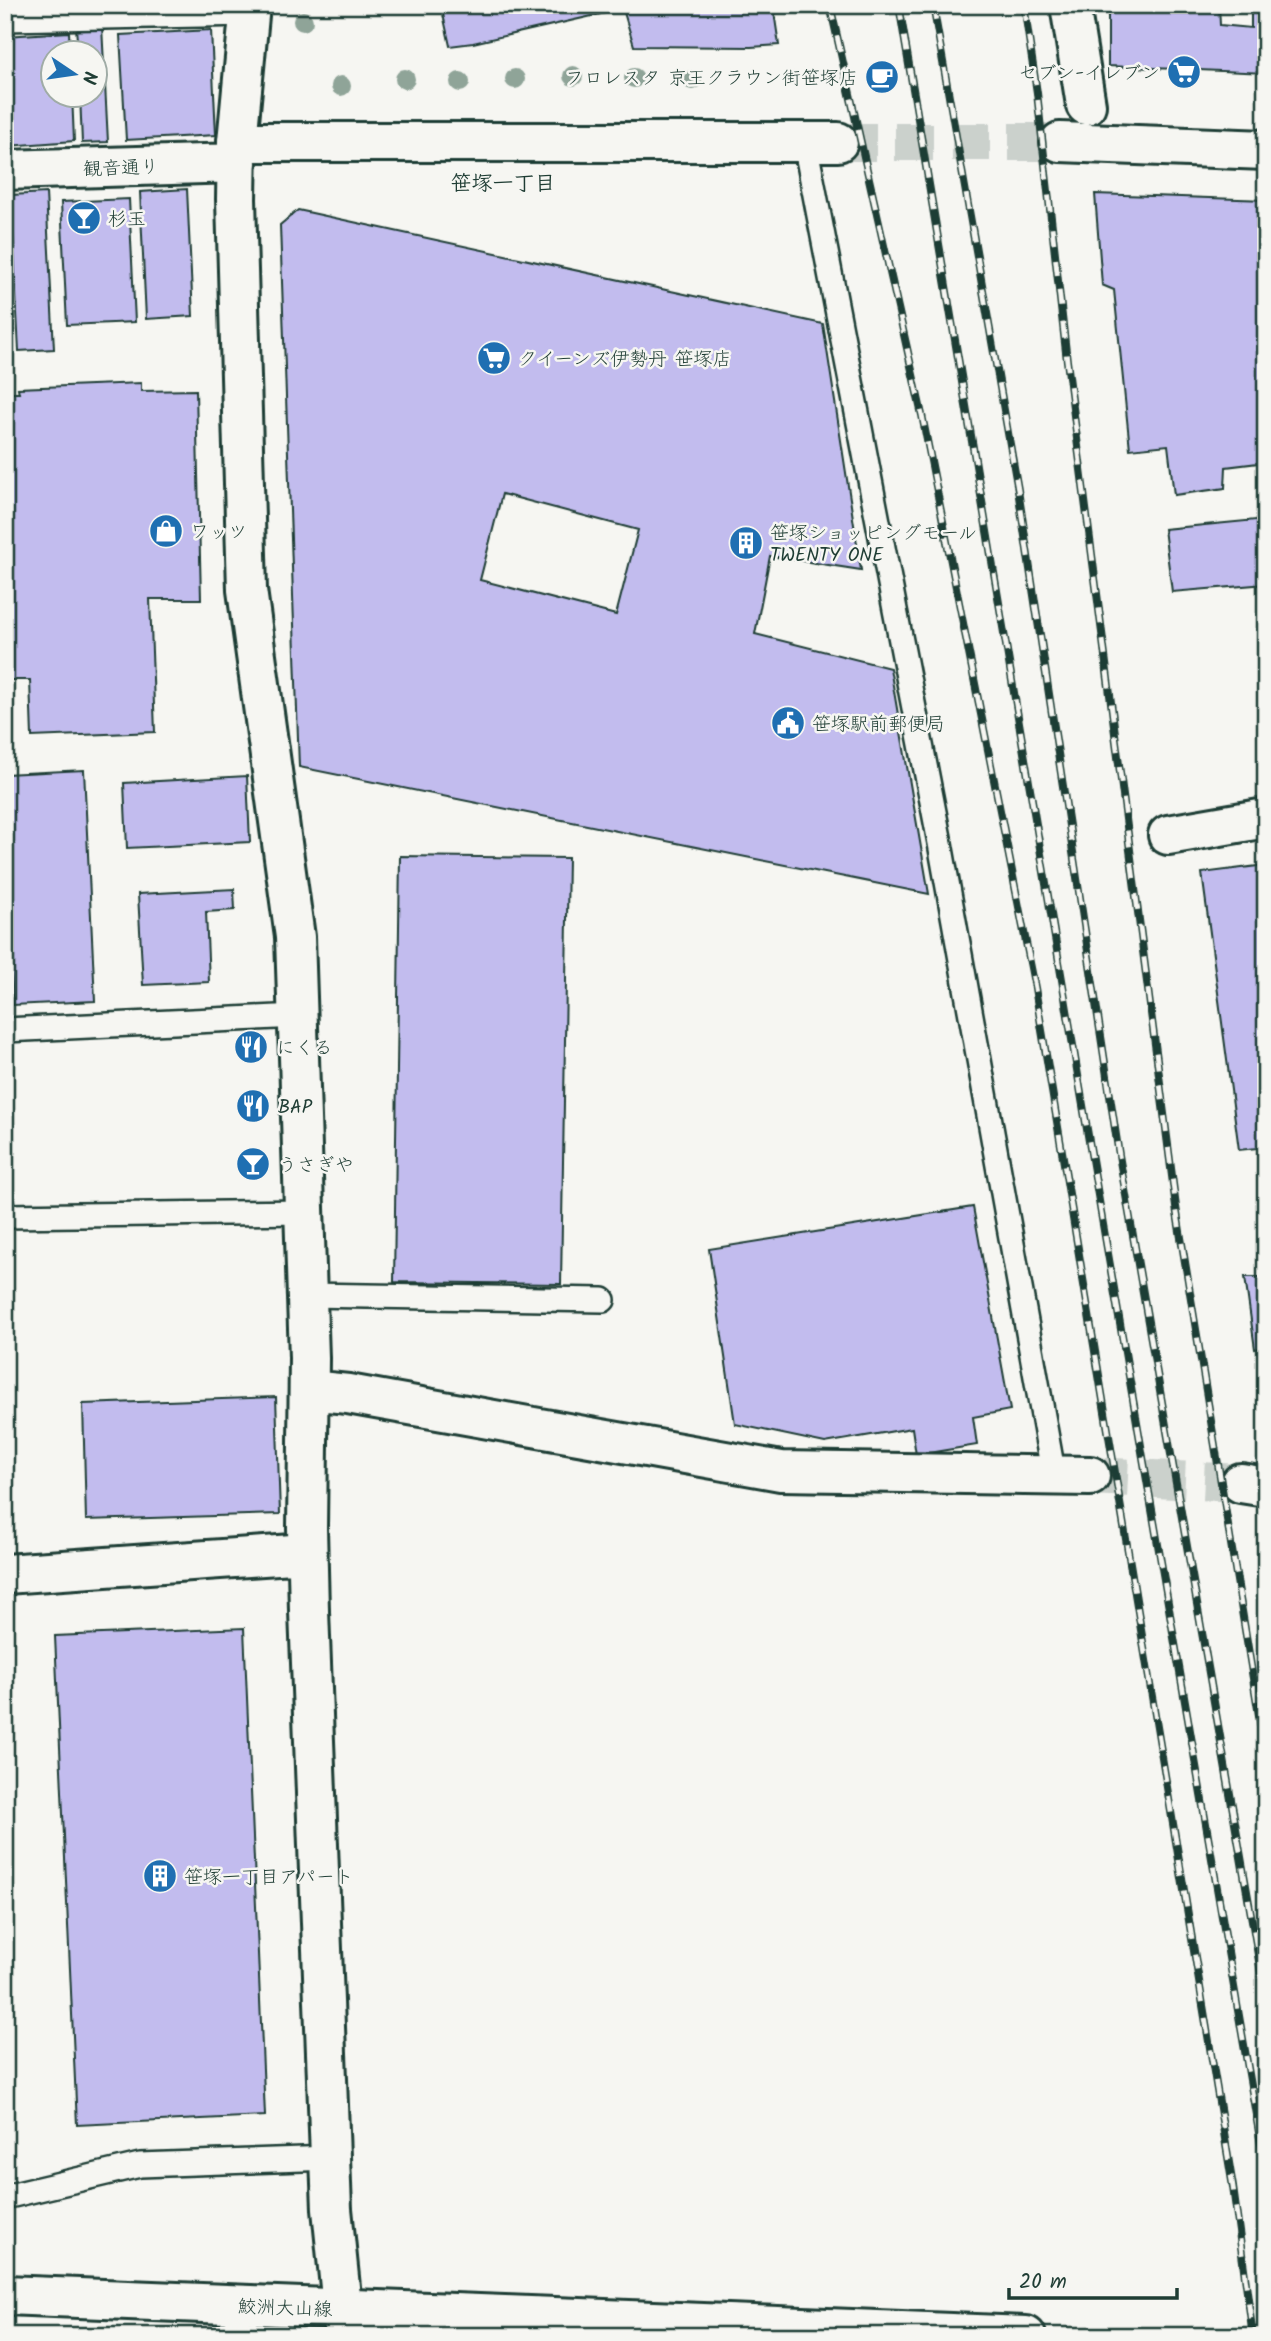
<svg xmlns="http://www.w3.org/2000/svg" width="1271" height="2341" viewBox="0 0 1271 2341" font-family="Kalam,'Klee One',sans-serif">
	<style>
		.building { fill: #c2bcee; stroke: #1f3d34; stroke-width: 2; fill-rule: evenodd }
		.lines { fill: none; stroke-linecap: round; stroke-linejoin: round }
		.street-tunnel { stroke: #cbd1cc; stroke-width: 38; stroke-dasharray: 38 19; stroke-linecap: butt }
		.secondary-tunnel { stroke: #cbd1cc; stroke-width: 38; stroke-dasharray: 38 19; stroke-linecap: butt }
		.lane-casing { stroke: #1f3d34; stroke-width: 28 }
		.street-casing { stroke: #1f3d34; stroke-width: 44 }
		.secondary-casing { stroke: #1f3d34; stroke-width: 44 }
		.lane { stroke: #f6f6f2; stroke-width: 23 }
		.street { stroke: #f6f6f2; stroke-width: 38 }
		.secondary { stroke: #f6f6f2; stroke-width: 38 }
		.rail-casing { stroke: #1f3d34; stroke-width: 8 }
		.rail { stroke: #f6f6f2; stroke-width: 5; stroke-dasharray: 16; stroke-linecap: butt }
		.tree { fill: #8fa498 }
		.labels { text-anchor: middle; stroke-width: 5; stroke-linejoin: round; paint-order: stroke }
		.poi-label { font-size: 19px; fill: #1f3d34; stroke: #f6f6f2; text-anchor: start }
		.street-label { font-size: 19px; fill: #1f3d34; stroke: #f6f6f2 }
		.neighbourhood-label { font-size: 21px; font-weight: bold; fill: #1f3d34; stroke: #f6f6f2 }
	</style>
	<rect width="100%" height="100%" fill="#f6f6f2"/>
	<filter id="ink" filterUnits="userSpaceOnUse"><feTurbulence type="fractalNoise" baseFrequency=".0143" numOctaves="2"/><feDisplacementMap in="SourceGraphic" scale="14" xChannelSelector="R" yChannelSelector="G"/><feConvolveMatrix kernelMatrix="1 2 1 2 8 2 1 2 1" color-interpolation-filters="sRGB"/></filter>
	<g filter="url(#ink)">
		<!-- building -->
		<path class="building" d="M441,5h332l6,40 -28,2 -117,-1 -11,-37 -150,34 -23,3z
			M1108,5h111l1,20 31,3v-23h15v68l-158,-7z
			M102,26l6,116 -26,1 -2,-49h14v-42h-16l-2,-24z
			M211,30l5,105 -90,5 -6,-105z
			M69,32l1,20h-18v42h20l2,47 -67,5 -2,-110z
			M187,189l6,127 -47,3 -6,-127z
			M46,193l8,156 -35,2 -8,-156z
			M1095,194l171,6v262l-40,5 -1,21 -51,7 -6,-50 -38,4 -16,-159 -12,-5z
			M5,197l8,147 -8,1z
			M129,199l6,123 -68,3 -6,-123z
			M298,210l525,114 38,246 -91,-14 -15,78 135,34 39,226 -630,-127 -19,-542zM502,494l136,36 -22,85 -136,-35z
			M141,383v8l55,-1 5,209h-51l5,133 -123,5 -2,-57h-25v-287h14l-1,-5z
			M1266,519v65l-94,8 -8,-63z
			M84,770l11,231 -82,4 -8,-156v-75z
			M247,776l3,66 -123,6 -3,-65z
			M400,856l168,2 -7,426 -167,-2z
			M1266,865v282l-27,3 -37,-277z
			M234,889l1,21 -29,2 3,70 -66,3 -5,-91z
			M973,1207l37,203 -37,7 4,28 -61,10 -4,-27 -87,15 -90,-19 -26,-175z
			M1245,1277h16l2,16h3v54l-11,2z
			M276,1397l4,117 -194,6 -3,-116z
			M244,1628l21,488 -188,9 -22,-489z"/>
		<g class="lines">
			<!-- street-tunnel -->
			<path class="street-tunnel" d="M1090,1476l151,7"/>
			<!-- secondary-tunnel -->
			<path class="secondary-tunnel" d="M838,142h222"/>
			<!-- lane casing -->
			<g class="lane-casing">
				<path id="lane" d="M5,19l245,-5
					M805,143l135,700 114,634
					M5,1030l293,-14
					M5,1216l300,-4
					M307,1295l296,5
					M5,2197l135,-32 191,-7"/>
			</g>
			<!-- street casing -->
			<g class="street-casing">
				<path id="street" d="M250,5l-13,137 -1,57 11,391 48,347 14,421 -2,170 2,83 23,598 13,127
					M1070,5l16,100
					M5,170l232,-7
					M1168,835l98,-17
					M309,1390l39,4 433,77 309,5
					M1241,1483l25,4
					M5,1574l302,-21"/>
			</g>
			<!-- secondary casing -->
			<g class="secondary-casing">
				<path id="secondary" d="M237,142h601
					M1060,142l206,8
					M5,2295l1021,41"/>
			</g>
			<!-- lane -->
			<use href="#lane" class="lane"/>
			<!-- street -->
			<use href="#street" class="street"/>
			<!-- secondary -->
			<use href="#secondary" class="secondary"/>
			<!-- rail casing -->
			<g class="rail-casing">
				<path id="rail" d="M830,5l92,410 113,573 198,1199 20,149
					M899,5l202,1208 165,960
					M933,5l85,485 101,665 147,846
					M1024,5l13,88 30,268 109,846 90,551"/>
			</g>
			<!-- rail -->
			<use href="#rail" class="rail"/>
		</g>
		<!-- trees -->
		<g class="tree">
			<circle cx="303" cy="21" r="10"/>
			<circle cx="573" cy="76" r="10"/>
			<circle cx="634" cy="78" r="10"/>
			<circle cx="405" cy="79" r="10"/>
			<circle cx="515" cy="79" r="10"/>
			<circle cx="692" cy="80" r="10"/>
			<circle cx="460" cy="82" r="10"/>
			<circle cx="341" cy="86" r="10"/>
		</g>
	</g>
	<!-- icons -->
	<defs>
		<g id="supermarket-disc" transform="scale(1.75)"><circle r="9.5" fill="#1f6fb2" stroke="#f6f6f2"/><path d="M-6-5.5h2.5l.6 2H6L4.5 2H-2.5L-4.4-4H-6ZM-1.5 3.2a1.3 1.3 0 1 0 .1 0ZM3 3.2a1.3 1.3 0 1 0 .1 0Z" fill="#fff"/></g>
		<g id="cafe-disc" transform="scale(1.75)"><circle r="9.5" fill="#1f6fb2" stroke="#f6f6f2"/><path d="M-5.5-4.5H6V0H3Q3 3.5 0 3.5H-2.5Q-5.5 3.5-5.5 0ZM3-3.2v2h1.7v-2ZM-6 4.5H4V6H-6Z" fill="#fff"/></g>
		<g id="bar-disc" transform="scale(1.75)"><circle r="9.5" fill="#1f6fb2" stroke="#f6f6f2"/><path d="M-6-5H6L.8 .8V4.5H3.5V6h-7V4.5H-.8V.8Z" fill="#fff"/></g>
		<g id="shop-disc" transform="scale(1.75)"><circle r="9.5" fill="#1f6fb2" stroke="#f6f6f2"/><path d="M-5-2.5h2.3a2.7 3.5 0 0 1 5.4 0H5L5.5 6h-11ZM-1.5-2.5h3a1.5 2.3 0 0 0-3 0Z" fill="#fff"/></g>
		<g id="building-disc" transform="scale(1.75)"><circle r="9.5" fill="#1f6fb2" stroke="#f6f6f2"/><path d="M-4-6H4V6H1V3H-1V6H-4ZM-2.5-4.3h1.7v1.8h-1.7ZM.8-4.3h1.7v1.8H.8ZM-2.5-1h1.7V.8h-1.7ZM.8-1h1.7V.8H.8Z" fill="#fff"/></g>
		<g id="civic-disc" transform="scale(1.75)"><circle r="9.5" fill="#1f6fb2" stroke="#f6f6f2"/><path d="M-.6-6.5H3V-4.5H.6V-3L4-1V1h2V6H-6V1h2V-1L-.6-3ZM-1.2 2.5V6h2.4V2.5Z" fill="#fff"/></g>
		<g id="restaurant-disc" transform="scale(1.75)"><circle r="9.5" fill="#1f6fb2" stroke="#f6f6f2"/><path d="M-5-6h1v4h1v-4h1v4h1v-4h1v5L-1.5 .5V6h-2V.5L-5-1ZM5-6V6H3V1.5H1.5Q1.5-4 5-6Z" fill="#fff"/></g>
	</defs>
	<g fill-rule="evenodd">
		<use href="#supermarket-disc" x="1184" y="72"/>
		<use href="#cafe-disc" x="882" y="77"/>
		<use href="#bar-disc" x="84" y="218"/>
		<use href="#supermarket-disc" x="494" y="358"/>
		<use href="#shop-disc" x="166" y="531"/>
		<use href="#building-disc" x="746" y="543"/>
		<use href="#civic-disc" x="788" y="723"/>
		<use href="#restaurant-disc" x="251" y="1047"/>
		<use href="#restaurant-disc" x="253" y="1106"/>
		<use href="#bar-disc" x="253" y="1164"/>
		<use href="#building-disc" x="160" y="1876"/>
	</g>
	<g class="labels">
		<!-- poi labels -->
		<g class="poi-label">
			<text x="1160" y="79" text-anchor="end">セブン-イレブン</text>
			<text x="858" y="84" text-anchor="end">フロレスタ 京王クラウン街笹塚店</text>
			<text x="108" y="225">杉玉</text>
			<text x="518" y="365">クイーンズ伊勢丹 笹塚店</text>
			<text x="190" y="538">ワッツ</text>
			<text x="770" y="539">笹塚ショッピングモール<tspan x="770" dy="22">TWENTY ONE</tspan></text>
			<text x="812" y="730">笹塚駅前郵便局</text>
			<text x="276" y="1054">にくる</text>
			<text x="278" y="1113">BAP</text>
			<text x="278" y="1171">うさぎや</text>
			<text x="184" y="1883">笹塚一丁目アパート</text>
		</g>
		<!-- street labels -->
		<g class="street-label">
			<text transform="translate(121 167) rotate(-2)" y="7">観音通り</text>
			<text transform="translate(285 2307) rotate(2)" y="7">鮫洲大山線</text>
		</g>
		<!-- neighbourhood labels -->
		<g class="neighbourhood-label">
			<text x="503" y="190">笹塚一丁目</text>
		</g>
	</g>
	<!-- margin -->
	<rect width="1271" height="2341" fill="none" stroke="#f6f6f2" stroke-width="28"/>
	<rect x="14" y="14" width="1243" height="2313" fill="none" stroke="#1f3d34" stroke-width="2.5" filter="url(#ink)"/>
	<!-- north arrow -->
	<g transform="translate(74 74) rotate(103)"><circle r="33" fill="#f6f6f2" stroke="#a0aca6" stroke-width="2"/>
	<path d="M0-5L12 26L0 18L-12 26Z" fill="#1f6fb2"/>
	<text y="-10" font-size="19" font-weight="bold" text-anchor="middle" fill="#1f3d34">N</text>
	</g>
	<!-- scale -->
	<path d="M1009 2288v10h168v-10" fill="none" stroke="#1f3d34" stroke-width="3.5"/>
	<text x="1019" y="2288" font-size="21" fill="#1f3d34" stroke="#f6f6f2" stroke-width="5" paint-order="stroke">20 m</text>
</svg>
